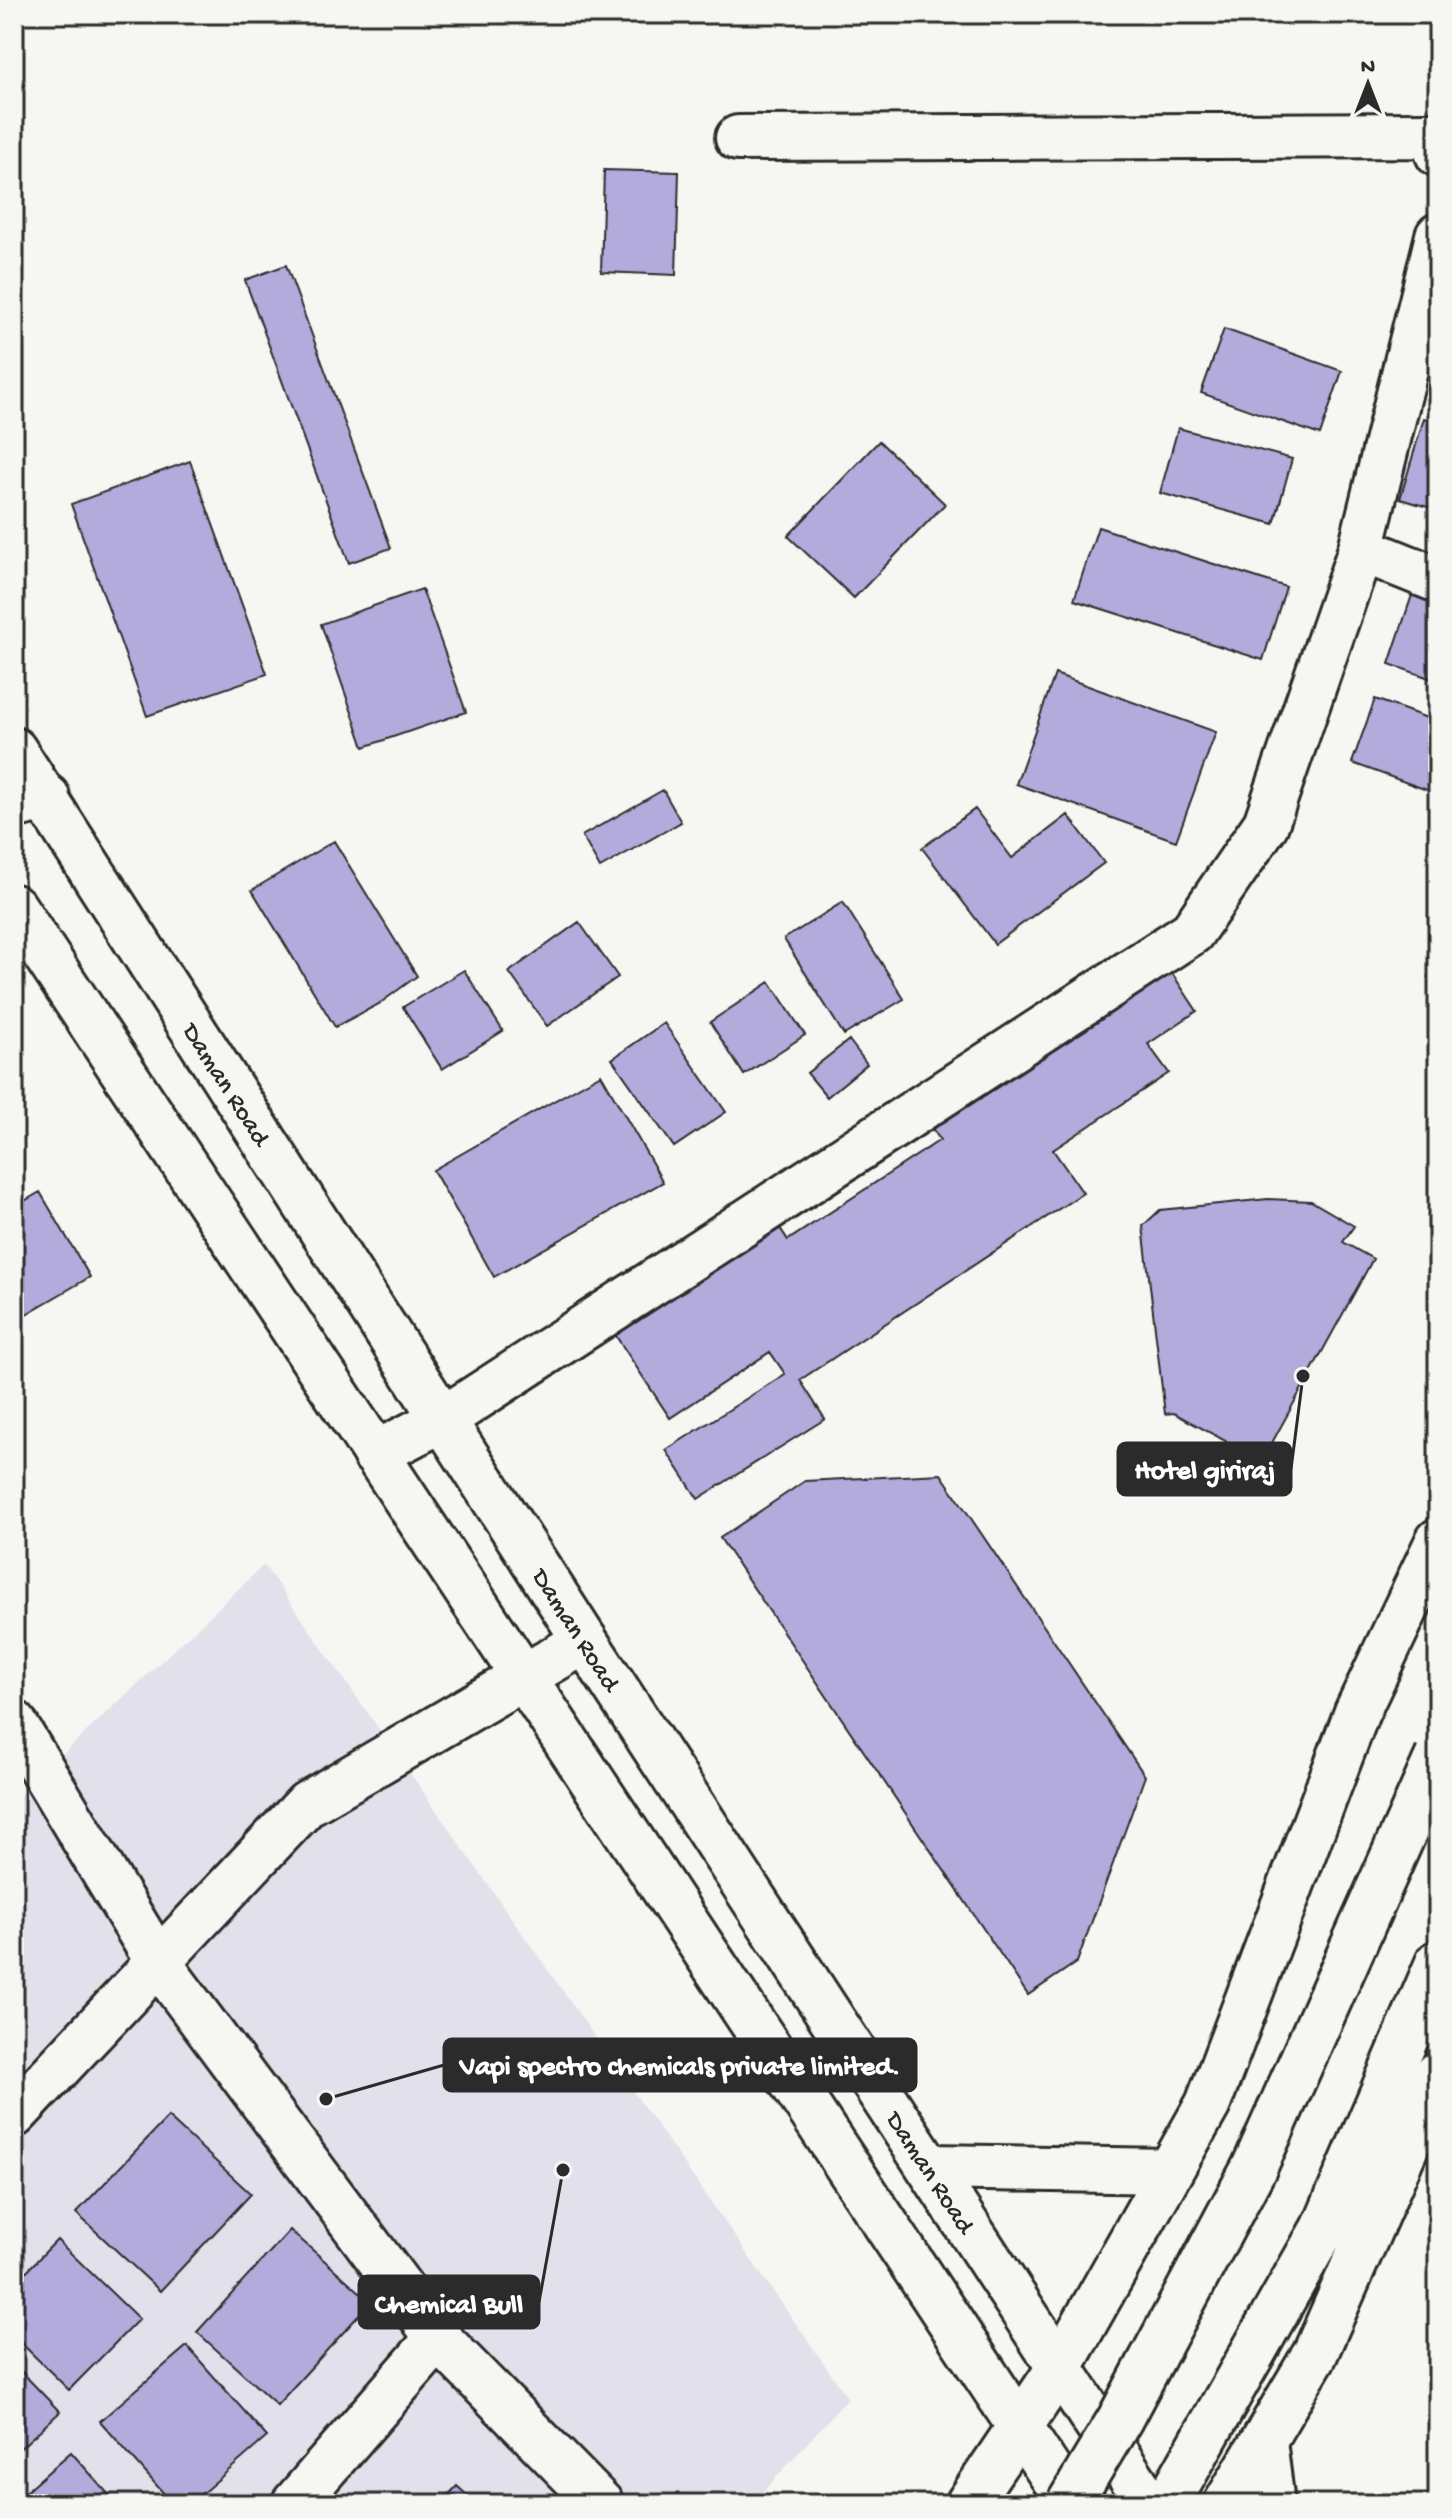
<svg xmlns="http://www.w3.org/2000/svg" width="1452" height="2518" viewBox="0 0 1452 2518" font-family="'Gochi Hand',sans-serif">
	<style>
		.built { fill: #e2e0eb }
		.building { fill: #b2abdc; stroke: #2b2b2b; stroke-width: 2 }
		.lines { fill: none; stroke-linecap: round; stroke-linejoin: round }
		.minor-casing { stroke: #2b2b2b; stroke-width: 50 }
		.primary-casing { stroke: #2b2b2b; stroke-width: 50 }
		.trunk-casing { stroke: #2b2b2b; stroke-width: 50 }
		.minor { stroke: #f6f6f2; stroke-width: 44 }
		.primary { stroke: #f6f6f2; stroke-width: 44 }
		.trunk { stroke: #f6f6f2; stroke-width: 44 }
		.trunk-bridge-casing { stroke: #2b2b2b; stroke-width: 50; stroke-linecap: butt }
		.trunk-bridge { stroke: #f6f6f2; stroke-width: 44 }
		.labels { text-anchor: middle; stroke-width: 6; stroke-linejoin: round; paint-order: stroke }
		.street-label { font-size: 26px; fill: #2b2b2b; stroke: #f6f6f2 }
		.leader { fill: none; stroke: #2b2b2b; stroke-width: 3 }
		.callout-dot { fill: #2b2b2b; stroke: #f6f6f2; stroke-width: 3 }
		.callout { fill: #2b2b2b; stroke: #2b2b2b; stroke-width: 3 }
		.callout-label { font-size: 28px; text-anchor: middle; font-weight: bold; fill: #fff }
	</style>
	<rect width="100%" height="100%" fill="#f6f6f2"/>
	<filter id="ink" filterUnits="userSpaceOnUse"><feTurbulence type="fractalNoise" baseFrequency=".0125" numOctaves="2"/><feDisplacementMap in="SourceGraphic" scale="16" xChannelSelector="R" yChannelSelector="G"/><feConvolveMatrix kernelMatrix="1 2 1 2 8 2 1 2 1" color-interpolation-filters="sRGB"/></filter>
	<g filter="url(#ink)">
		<!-- built -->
		<path class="built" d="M264,1565l584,833 -96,106h-738v-704z"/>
		<!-- building -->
		<path class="building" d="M604,170l75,2 -3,103 -75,-3z
			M286,265l105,283 -42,15 -104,-283z
			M1224,329l118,42 -22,64 -119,-42z
			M1424,418l14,5v87l-38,-11z
			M1178,428l114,31 -18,65 -114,-31z
			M879,441l66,63 -91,94 -66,-62z
			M190,461l77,213 -120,42 -76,-212z
			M1098,527l188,60 -23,73 -189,-60z
			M422,589l44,123 -102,35 -43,-123z
			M1412,595l26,9v77l-49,-17z
			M1055,674l161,58 -40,109 -160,-57z
			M1375,699l63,23v72l-86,-31z
			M663,790l18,32 -81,46 -18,-32z
			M975,809l37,49 56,-43 36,48 -109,81 -73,-96z
			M334,841l83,135 -38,28 -44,23 -83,-137z
			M843,902l61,97 -60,36 -60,-96z
			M579,922l39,55 -71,49 -38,-54z
			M1164,961l33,50 -49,33 21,29 -116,77 30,43 -283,187 25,39 -127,80 -32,-49 119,-76 -15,-22 -100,66 -60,-91 164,-108 14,21 152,-100 -14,-21z
			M464,970l39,61 -61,38 -39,-62z
			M770,982l35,53 -61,40 -34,-53z
			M664,1023l62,89 -52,35 -62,-88z
			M849,1040l18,24 -40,33 -20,-24z
			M601,1074l62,108 -169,95 -61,-107z
			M40,1192l50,85 -76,44v-114z
			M1268,1199l43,2 43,25 -11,16 30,17 -111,202 -88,-48 -9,1 -22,-188 17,-16z
			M941,1474l204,302 -68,186 -49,33 -308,-457 85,-57z
			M168,2117l83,77 -91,97 -84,-78z
			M290,2230l81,72 -94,103 -80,-73z
			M57,2240l82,79 -70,71 -55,-54v-52z
			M187,2346l80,91 -77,67h-17l-73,-83z
			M14,2364l46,48 -46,42z
			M71,2452l46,52h-103v-2z
			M457,2486l20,18h-37z"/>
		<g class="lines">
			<!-- minor casing -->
			<g class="minor-casing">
				<path id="minor" d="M738,138l693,-3 7,19
					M1361,549l77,31
					M14,806l33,-9
					M375,1454l70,-36 747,-486 74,-108 95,-275 77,-313
					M14,1723l144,239 280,376 163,166
					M14,2115l293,-311 278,-163
					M294,2504l144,-166"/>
			</g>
			<!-- primary casing -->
			<g class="primary-casing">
				<g id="primary">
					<path id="s1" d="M14,750l571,891 564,863"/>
					<path d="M14,907l1057,1597"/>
					<path d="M929,2167l241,4"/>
					<path d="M1264,2441l8,63"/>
				</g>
			</g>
			<!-- trunk casing -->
			<g class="trunk-casing">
				<path id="trunk" d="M968,2504l92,-137 148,-263 149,-392 81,-171
					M1167,2504l161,-284 110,-257
					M1226,2504l89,-150 123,-280"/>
			</g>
			<!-- minor -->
			<use href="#minor" class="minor"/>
			<!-- primary -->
			<use href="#primary" class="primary"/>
			<!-- trunk -->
			<use href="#trunk" class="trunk"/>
			<!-- trunk-bridge casing -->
			<g class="trunk-bridge-casing">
				<path id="trunk-bridge" d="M1069,2504l51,-85 134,-251 184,-412"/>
			</g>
			<!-- trunk-bridge -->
			<use href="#trunk-bridge" class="trunk-bridge"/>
		</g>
	</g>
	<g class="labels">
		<!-- street labels -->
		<g class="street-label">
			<text dy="9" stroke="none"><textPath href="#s1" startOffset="396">Daman Road</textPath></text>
			<text dy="9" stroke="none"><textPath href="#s1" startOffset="1044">Daman Road</textPath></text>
			<text dy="9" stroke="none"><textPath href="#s1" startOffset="1692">Daman Road</textPath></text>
		</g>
	</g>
	<!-- callouts -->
	<path class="leader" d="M1303 1376L1291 1469M326 2099L444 2065M563 2170L539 2302"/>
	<g class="callout-dot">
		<circle cx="1303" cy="1376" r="8"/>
		<circle cx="326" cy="2099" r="8"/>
		<circle cx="563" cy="2170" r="8"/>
	</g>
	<g class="callout">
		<rect x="1118" y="1443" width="173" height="52" rx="8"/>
		<rect x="444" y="2039" width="472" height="52" rx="8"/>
		<rect x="359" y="2276" width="180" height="52" rx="8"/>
	</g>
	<g class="callout-label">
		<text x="1205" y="1478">Hotel giriraj</text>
		<text x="680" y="2074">Vapi spectro chemicals private limited.</text>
		<text x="449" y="2312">Chemical Bull</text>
	</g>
	<!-- margin -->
	<rect width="1452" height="2518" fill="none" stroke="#f6f6f2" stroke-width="48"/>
	<rect x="24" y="24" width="1404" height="2470" fill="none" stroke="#2b2b2b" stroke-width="3" filter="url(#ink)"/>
	<!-- north arrow -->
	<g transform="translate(1368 84)" stroke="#f6f6f2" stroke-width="6" paint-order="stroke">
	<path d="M0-6L14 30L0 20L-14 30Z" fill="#2b2b2b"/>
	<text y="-12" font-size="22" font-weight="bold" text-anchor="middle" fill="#2b2b2b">N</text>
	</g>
</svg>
